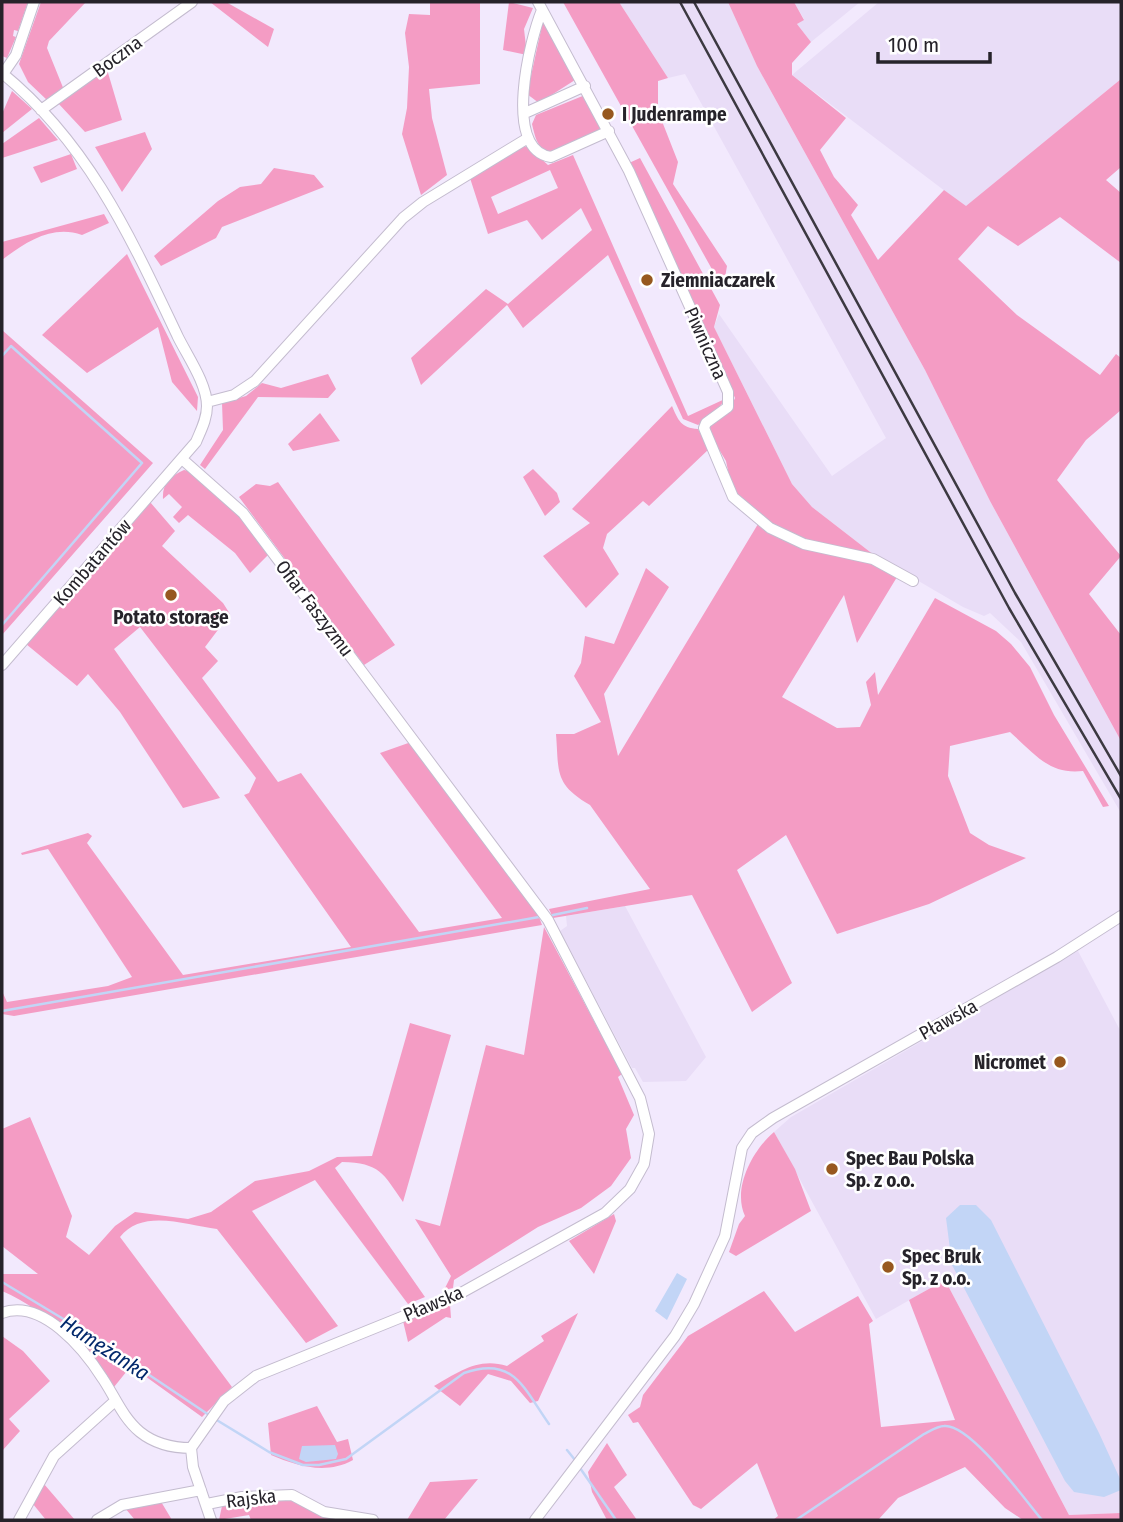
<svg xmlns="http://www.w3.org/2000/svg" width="1123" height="1522" viewBox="0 0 1123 1522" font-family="'Fira Sans Condensed',sans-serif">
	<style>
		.built { fill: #e9ddf7 }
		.green { fill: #f49cc4; fill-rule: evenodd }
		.water { fill: #c2d5f6 }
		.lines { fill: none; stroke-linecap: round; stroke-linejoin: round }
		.stream { stroke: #c2d5f6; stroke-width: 2.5 }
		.minor-casing { stroke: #c4bccf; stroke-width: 12 }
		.minor { stroke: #fff; stroke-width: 10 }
		.rail { stroke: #3c3941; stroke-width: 2.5 }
		.poi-dot { fill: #97581f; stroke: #fff; stroke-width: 2.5 }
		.labels { text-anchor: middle; stroke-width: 5; stroke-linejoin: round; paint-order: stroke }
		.street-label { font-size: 19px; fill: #26232a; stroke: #fff }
		.poi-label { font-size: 19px; font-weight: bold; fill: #26232a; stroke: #fff; text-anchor: start }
		.water-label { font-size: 21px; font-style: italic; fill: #03296c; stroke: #fff }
	</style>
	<rect width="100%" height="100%" fill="#f2e9fd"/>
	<!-- built -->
	<path class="built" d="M619,2h109l29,64 168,304 65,131 131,240v72l-100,-171 -31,-29 -6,3 -21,-9 -89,-52 -62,-48 -20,-23 -78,-157 5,-13 113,162 54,-38 -201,-364 -17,4z
		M794,2h66l-49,40 -14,-18 7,-5z
		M879,2h242v77l-155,128 -174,-132z
		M625,906l81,151 -20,24 -43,1 -8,-14h-3l-72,-137 7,-5 -1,-10z
		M1078,951l43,81v481l-52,2 -124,-235 -69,39 -102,-187 17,-15z"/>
	<!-- green -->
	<path class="green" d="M2,2h26l-10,29 -4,-1 -1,6 3,1 -9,21 -5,-2z
		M41,2h45l-37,39 -2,7 17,42 -16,11 -20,-19 -9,-18z
		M210,2h16l48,27 -6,18z
		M430,2h50v82l-51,5 3,29 15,57 -26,20 -19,-61 5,-26 2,-41 -4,-34 4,-19 21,1z
		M509,2l24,6 -9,21 3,26 -24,-5z
		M563,2h56l49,76 -10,3v30l20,51 -5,22 54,82 -4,23z
		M728,2h66l10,18 -7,4 14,18 -19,21v12l54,43 -26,32 14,27 24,28 -7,10 27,45 66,-70 22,16 155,-127v88l-15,13 15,13v70l-61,-46 -42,29 -30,-20 -30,33 59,56 83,60 16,-21 5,4v52l-35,30 -29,40 64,76 -32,38 32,41v106l-131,-240 -65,-131 -168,-304z
		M543,21l32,59 -36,23 -12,-9z
		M106,66l16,54 -37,12 -28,-30z
		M12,91l20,18 -30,24v-19z
		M585,95l17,31c-9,12 -45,33 -59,23 -7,-5 -9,-17 -11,-25l4,-9z
		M39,118l19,22 -56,18v-14z
		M145,132l7,17 -30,43 -27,-45z
		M522,146l6,1 20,18 25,-10 115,261 39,-18 -18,20 -11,7 -15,-6 -75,-164 -85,73 -16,-23 -86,80 -10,-27 75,-69 22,15 84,-74 -11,-22 -39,32 -15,-20 -39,14 -18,-56zM550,170l8,18 -60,26 -7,-17z
		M71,154l6,15 -36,14 -8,-16z
		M640,158l80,147 -6,22 78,157 20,23 62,48 -71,-15 -31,-16 -40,-34 -6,-29 -17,-28 1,-9 18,-11 7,-15 -106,-235z
		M274,168l40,7 10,12 -102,40 -6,11 -55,28 -7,-10 64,-55 22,-14 21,-3z
		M104,214l5,9 -27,12c-29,-11 -57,7 -80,25v-18z
		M127,254l71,143 -1,14 -25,-29 -14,-55 -71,46 -45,-38z
		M2,330l151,133 -151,172z
		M328,374l8,15 -8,9 -70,-1 -53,72 -5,-4 23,-35 -1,-27 24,-7 16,-13 19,5z
		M672,406c6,14 9,22 26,23l11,20 -60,57 -6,-5 -36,33 -4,14 16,26 -33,34 -43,-52 47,-33 -18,-14z
		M320,413l20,28 -47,10 -5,-7z
		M533,469l24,24 3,9 -15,14 -22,-39z
		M184,470c32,7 65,58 85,84l-19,19 -15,-20 -47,-38 -9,8 -6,-6 9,-10 -13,-13 -6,5c-1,-15 7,-23 21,-29z
		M278,482l117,163 -31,20 -125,-168 17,-13 14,2z
		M150,502l25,29 -13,15 61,57 7,11 -25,33 13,14 -16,17 76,104 23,-9 118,159 83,-14 -122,-165 34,-12 122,168 6,16 -528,91 -12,-2v-23l5,11 101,-16 24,-9 -84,-128 -26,6 -1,-2 67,-20 4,3 -5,7 96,132 168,-28 -107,-152 5,-2 7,-15 -116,-151 -26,22 106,149 -37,10 -63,-96 -32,-38 -11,12 -51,-42z
		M758,524l112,36 27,17 -40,66 -13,-48 -62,102 55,31 23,-1 11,-22 -5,-23 9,-10 3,23 57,-97 61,33 15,13 19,23 24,48 55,91 -6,1 -20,-36c-34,4 -48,-17 -73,-39l-60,14 -2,30 22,57 19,12 37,13 -97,46 -92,30 -51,-99 -49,35 55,113 -40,29 -60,-117 -139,23 -4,-9 101,-20 -60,-84c-36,-21 -31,-33 -34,-71h18l27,-12 -27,-46 7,-13 4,-27 29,8 32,-76 23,19 -65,107 14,62z
		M544,927l78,147 -4,3 16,38 -8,14 5,29 -20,28 -30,22 -43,19 -84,53 -1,8 -9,2 7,-14 -36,-57 25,7 46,-181 38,10z
		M410,1023l41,12 -48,167c-20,-29 -23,-39 -61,-40l-7,6 90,129 -17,7 -93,-124 -63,31 86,115 -32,17 -89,-114c-30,-4 -75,-21 -97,8l112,150 -30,30 -71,-51 -17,21c-34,-40 -64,-75 -112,-96v-17h36l-36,-28v-117l28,-12 42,99 -6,21 23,18 26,-29 20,-14 53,7 23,-7 44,-31 54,-10 28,-14 35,-1z
		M774,1132l21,37 16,42 -75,45 -7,-4 10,-28 6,-8c-13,-28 8,-66 29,-84z
		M614,1214l2,7 -22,53 -25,-33z
		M945,1280l124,235 52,-2v7h-98l-18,-12 -40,-41 -67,31 -20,22h-105l5,-4 -21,-53 -56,46 -8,-4 -55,-83 -5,1 -5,-8 12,-8 3,-12 45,-59 76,-45 31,41 63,-36 15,25 -4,3 12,103 74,-7 -46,-120z
		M450,1304l1,14 -5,-1 -38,25 -5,-21z
		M578,1313l-40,88 -8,2 -19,-22 -23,-7 -28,32 -26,-20c25,-14 44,-29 73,-20l37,-25 -3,-5z
		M2,1336l21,15 27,30 -41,38 11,12 -18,20z
		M317,1406l20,36 11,-3 5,21c-27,15 -56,6 -82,-5l-3,-32z
		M607,1443l20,32 -13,12 23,33h-30l-15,-28 -4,-20z
		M478,1479l-34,41h-37l23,-38z
		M44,1484l31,36h-29l-13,-16z
		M289,1497l76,23h-114l-2,-5 -30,5 3,-14 43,-8z
		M160,1500l12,20h-37l-10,-12z"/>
	<!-- water -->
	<path class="water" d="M960,1205h16l15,15 108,213 22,48v9l-17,7 -30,-5 -9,-11 -113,-216 -6,-47z
		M677,1273l10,6 -20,41 -12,-9z
		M335,1445l3,9 -2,5 -30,3 -7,-3 3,-13z"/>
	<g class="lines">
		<!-- stream -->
		<path class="stream" d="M2,338v3
			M2,356l9,-10 131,117 -140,162
			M553,915l34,-7
			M2,1011l537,-94
			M2,1282l83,50 124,83
			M215,1419l54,33 34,13h16l27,-6 118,-86c50,-18 60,16 85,51
			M567,1450l8,10
			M580,1468l36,52
			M796,1520l128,-86c6,-3 14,-8 20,-8 26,-3 81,74 98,94"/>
		<!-- minor casing -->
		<g class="minor-casing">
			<path id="minor" d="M538,2l91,169 99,221v15l-22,16 -2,5 29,69 37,31 34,16 69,15 40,22
				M542,10c-12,29 -40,140 9,147l58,-26
				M2,73c87,71 129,165 176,264 10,20 29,47 29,69 0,13 -6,24 -11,36l-194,223
				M3,74l13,-19 18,-53
				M41,110l151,-108
				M525,113l60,-27
				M207,402l27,-7 21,-14 148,-163 20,-16 105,-64
				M182,459l61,54 305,407 92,178 9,36 -5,30 -14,25 -25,24 -144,80 -205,83 -32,25 -33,47 2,19 18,53
				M2,1313c40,-15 82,36 101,66 12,18 20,39 37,53 15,12 32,16 51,16
				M207,1504l35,-7 50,-2 32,17 49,8
				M19,1520l35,-64 61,-55
				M97,1520l25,-15 79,-15
				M535,1520l140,-184 19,-32 31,-68 17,-88 10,-15 21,-15 284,-161 64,-41"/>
		</g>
		<!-- minor -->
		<use href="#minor" class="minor"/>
		<!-- rail -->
		<path class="rail" d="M680,2l329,606 112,191
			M694,2l321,591 106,183"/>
	</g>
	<!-- markers -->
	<g class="poi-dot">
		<circle cx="608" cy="114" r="7"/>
		<circle cx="647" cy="280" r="7"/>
		<circle cx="171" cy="595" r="7"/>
		<circle cx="1060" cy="1062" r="7"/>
		<circle cx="832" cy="1169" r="7"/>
		<circle cx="888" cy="1267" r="7"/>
	</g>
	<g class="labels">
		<!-- street labels -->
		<g class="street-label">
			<text transform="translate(117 56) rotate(-36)" y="7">Boczna</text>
			<text transform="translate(706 343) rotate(66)" y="7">Piwniczna</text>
			<text transform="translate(92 562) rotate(-49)" y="7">Kombatantów</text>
			<text transform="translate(315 608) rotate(53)" y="7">Ofiar Faszyzmu</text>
			<text transform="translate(948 1019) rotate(-29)" y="7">Pławska</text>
			<text transform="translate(433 1303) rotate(-23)" y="7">Pławska</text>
			<text transform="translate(251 1498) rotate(-7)" y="7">Rajska</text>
		</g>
		<!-- poi labels -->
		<g class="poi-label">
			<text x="622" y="121">I Judenrampe</text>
			<text x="661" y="287">Ziemniaczarek</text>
			<text x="171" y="624" text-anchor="middle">Potato storage</text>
			<text x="1046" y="1069" text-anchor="end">Nicromet</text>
			<text x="846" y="1165">Spec Bau Polska<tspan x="846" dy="22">Sp. z o.o.</tspan></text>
			<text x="902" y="1263">Spec Bruk<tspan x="902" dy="22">Sp. z o.o.</tspan></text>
		</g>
		<!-- water labels -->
		<g class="water-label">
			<text transform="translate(105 1348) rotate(33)" y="7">Hamężanka</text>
		</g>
	</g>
	<!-- border -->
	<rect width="1123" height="1522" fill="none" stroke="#26232a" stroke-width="7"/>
	<!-- scale -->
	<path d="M878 52v10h112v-10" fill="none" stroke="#26232a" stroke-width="3.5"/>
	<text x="888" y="52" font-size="21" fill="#26232a" stroke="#ffffff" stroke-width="5" paint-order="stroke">100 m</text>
</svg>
